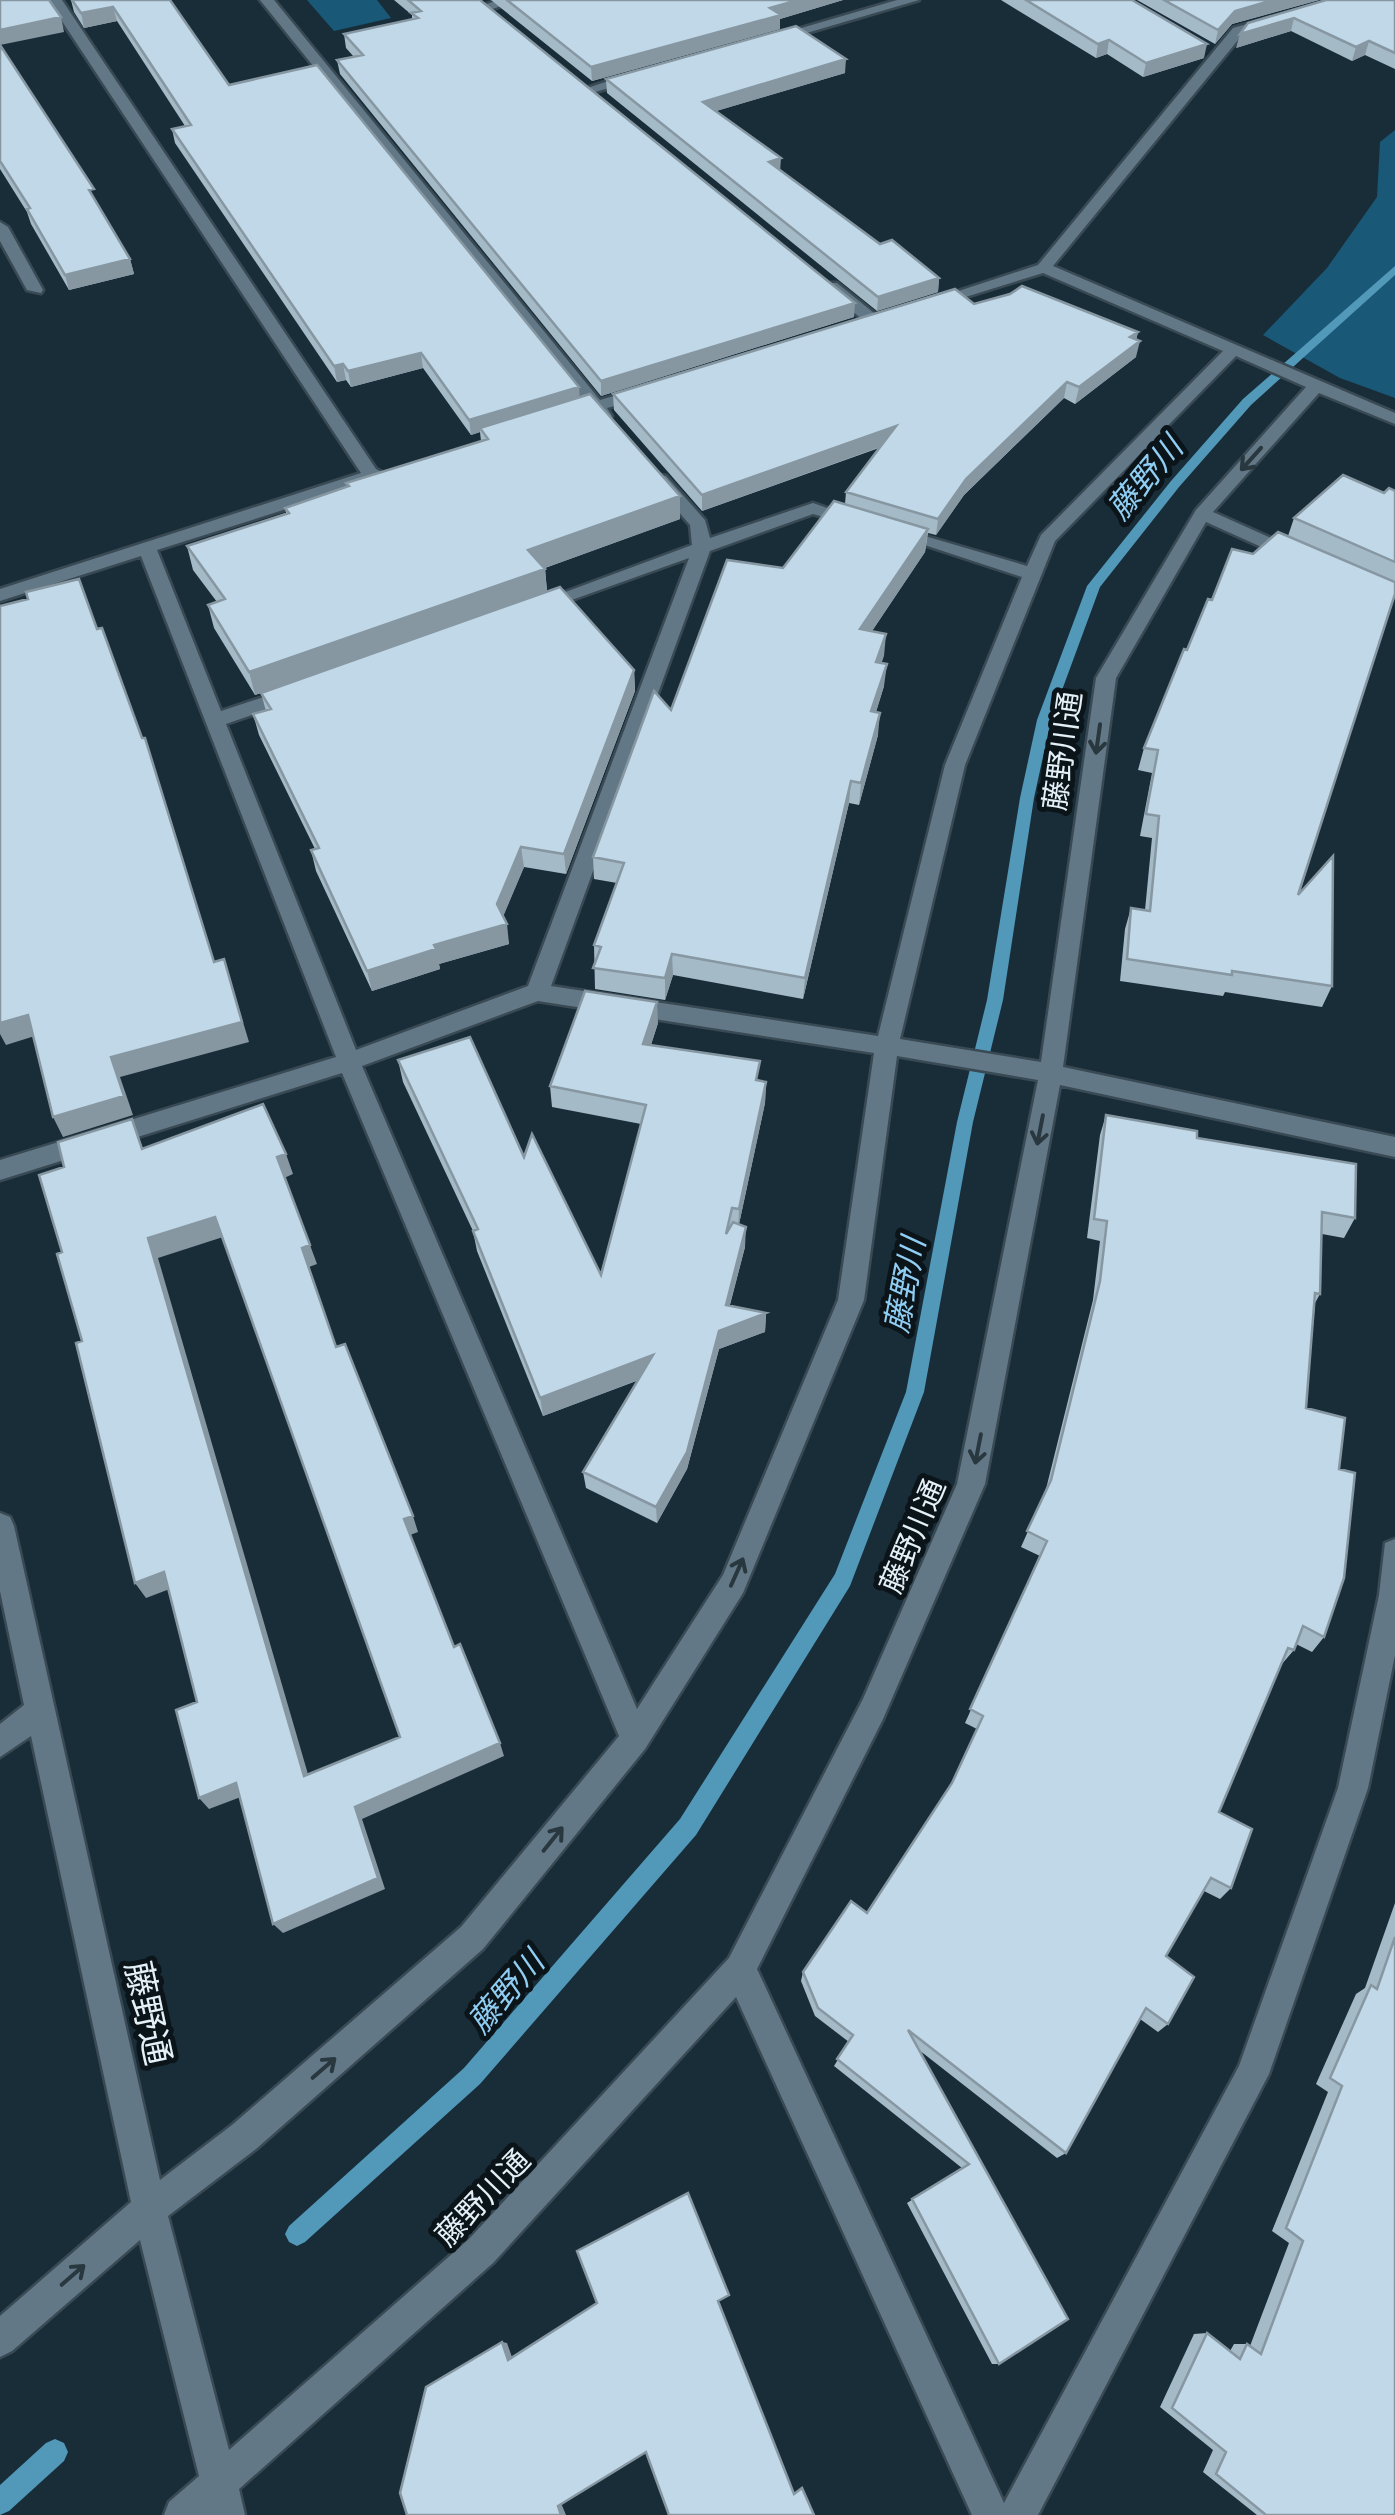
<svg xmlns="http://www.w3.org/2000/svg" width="1395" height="2515" viewBox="0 0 1395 2515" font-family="Lora,'Noto Sans JP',serif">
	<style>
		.green { fill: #1a5878 }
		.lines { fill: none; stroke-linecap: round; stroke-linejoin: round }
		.stream { fill: #5298b9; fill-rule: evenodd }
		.minor-casing { stroke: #394a54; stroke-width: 5 }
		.minor { fill: #627886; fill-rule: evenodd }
		.wall { fill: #a5bac7 }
		.shaded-wall { fill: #8697a2 }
		.building { fill: #c0d8e7; stroke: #8697a2; stroke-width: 2.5; fill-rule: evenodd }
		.oneway { stroke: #29373f }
		.labels { text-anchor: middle; stroke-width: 10; stroke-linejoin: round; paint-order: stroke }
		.street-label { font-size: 30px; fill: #e4f0f8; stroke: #0b1419 }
		.water-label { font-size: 32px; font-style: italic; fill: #90cdf2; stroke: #0b1419 }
		.near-street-label { font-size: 35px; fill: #e4f0f8; stroke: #0b1419 }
	</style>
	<rect width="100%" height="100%" fill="#192d39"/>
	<!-- green -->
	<path class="green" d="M307,0h70l14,18 -57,13z
		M1395,130v268l-55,-20 -77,-43 64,-67 50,-71 3,-55z"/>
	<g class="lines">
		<!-- stream -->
		<path class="stream" d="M1395,266v9l-144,130 -72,82 -79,100 -49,133 -17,78 -31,202 -30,122 -49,270 -74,194 -154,249 -216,249 -175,158 -8,4 -8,-4 -4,-8 4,-8 175,-158 216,-249 155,-245 71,-182 51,-270 30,-122 33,-202 17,-78 50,-134 84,-105 72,-82z
			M55,2439l9,4 4,9 -4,9 -55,50 -9,4v-30l46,-42z"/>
		<!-- minor casing -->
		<g class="minor-casing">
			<path id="minor" d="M48,0h14l314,469 9,5 -7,6 -221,70 64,161 73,-24 10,6 -3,5 -75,26 130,326 172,-64 161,-428 -148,53h-14l-2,-4 167,-62 -2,-20 -39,-45 9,-5 6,1 39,44 5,18 103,-35 51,18 -9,5 -42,-12 -103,37 -159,435 327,50 67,-271 77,-188 -137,-45 9,-5 133,39 14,-31 182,-184 -180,-78 -113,35 -8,-5 116,-38 195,-237 43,-12 7,4 -40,14 -190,232 342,147v11l-76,-31 -106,119 87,39v8h-12l-82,-37 -90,156 -53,389 332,70v20l-335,-72 -75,399 -102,235 -126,250 247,534 235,-437 99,-278 41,-193 6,-52 10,-4v116l-27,133 -99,286 -231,441h-66l-236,-518 -243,266 -254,226 6,26h-81l5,-13 30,-26 -59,-236 -128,111 -12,6v-41l131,-114 -100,-466 -31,21v-33l24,-19 -24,-114v-78l10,4 4,9 146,654 72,-55 229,-198 158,-191 -277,-663 -342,107v-20l336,-103 -195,-501 -141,45v-12l361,-116zM1236,356l70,31 -110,123 -100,168 -55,384 -141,-23 65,-274 90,-224zM538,1001l336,52 -36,247 -115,275 -86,134 -275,-643zM897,1056l141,24 -81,404 -94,215 -134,259 -260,281 -240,211 -61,-234 88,-67 227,-200 162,-200 98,-156 121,-293z
				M260,0h14l326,400 44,-13 8,5 -2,4 -43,12 5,8 -2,4h-12l-6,-7 -31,6v-8l25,-7z
				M498,0h22l-34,11 -7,-4z
				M897,0h22l-143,42 -12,-3z
				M636,72l5,1v6l-53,15 -7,-4z
				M0,222l8,5 35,63 -2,3 -14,-3 -27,-49z
				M825,283h12l43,35v6h-12l-43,-35z"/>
		</g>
		<!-- minor -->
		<use href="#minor" class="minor"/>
	</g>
	<!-- wall -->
	<path class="wall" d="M71,0h99l59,85 350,302v10l101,122 -135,49 2,23 87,79 1,21 -69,183 -42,-7 -21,49 6,28 -70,20 1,5 -68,22 -56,-120 -5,-21 4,-1 -56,-114 -6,-21 13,-3 -5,-18 -6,2 -41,-67 -6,-23 9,-3 -24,-32 -6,-24 99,-33 -1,-5 62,-21 -1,-4 135,-42 -1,-9 -9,3 -48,-67 -72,19 -5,-7 -9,2 -162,-239 -3,-14 13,-3 -68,-105 -33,7 -10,-16z
		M394,0h86l374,317 -253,79 -261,-322 -3,-14 17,-3 -8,-9 -2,-14 68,-15v-4z
		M491,0h352l-63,19v10l-188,52z
		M1001,0h131l72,58 -61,19 -36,-23 -11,4z
		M1137,0h182l-87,24 -17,20z
		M1326,0h69v69l-30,-14 -13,6 -61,-30 -55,17z
		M0,45l130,214 4,15 -65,16 -38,-66 -4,-12 -27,-43z
		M845,73l-129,38 64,59 100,74 59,34 -1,14 -61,19 -270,-218 -1,-14z
		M974,304l164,28 -2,8v17l-61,47 -11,-6 -100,97 -28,40 -8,-2 -3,19 -53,79 14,3 -5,29 3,23 -8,26 2,23 -19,70 -10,-2 -46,196 -130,-24 -8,25 -70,-11 -1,-44 23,-62 -23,-4 -1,-22 78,-147 112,-142 62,-64 1,-12 33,-44 -177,63 -88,-101 -1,-16z
		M1395,491v103l-97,301 34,91 -10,21 -97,-15 -2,4 -103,-15 5,-52 6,-21 14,2 7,-72 -12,-2 12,-63 -14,-3 6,-22 43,-98 66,-96 35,-18 6,-18 90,-25z
		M658,1023l-7,22 115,37 -1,21 -26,121 6,23 -15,58 36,8 -1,19 -46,17 -32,120 -30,54 -71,-35 -3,-16 56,-92 -96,36 -66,-165 -4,-20 -70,-149 -5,-22 126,97 77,118 40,-151 -89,-17 -2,-21z
		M1106,1115l91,23 158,80 -11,20 -22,-4 -2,60 -5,9 -9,105 33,61 -15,168 -12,15 -16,-8 -2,6 -13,15 -62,147 12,76 -11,11 -16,-8 -38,65 2,68 -10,8 -18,-13 -74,134 -9,5 -138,-108 149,269 -69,45h-7l-85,-161 55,-35 -128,-102 15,-24 -34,-26 -14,-35 2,-9 64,-59 85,-130 25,-54 -12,-6 75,-167 -19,-9 24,-54 48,-193 7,-59 -13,-3 13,-103z
		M1395,1903v612h-138l-54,-43 10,-22 -53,-43 34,-73 13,-1 23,18 4,-7h13l3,2 39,-103 -17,-12 56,-139 -12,-8 40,-90 9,-6z"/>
	<!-- shaded-wall -->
	<path class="shaded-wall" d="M798,0h45l-63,19v10l-188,52 -1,-14z
		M1273,0h46l-87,24 -17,20 3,-14 17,-19z
		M113,7l4,14 -33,7 -3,-15z
		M61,17l3,15 -64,13v-15z
		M1294,18l-3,13 -55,17 4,-14z
		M1109,40l-2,14 -11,4 2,-14z
		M1369,41l-4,14 -13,6 4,-14z
		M1207,44l-3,14 -61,19 3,-14z
		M846,59l-1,14 -142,42v-13z
		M781,158l-1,14 -11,-10z
		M130,259l4,15 -65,16 -4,-15z
		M939,278l-1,14 -61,19 1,-14z
		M855,303l-1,14 -253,79v-15z
		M1138,332l-3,13 5,-4 -4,16 -61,47 4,-17z
		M421,353l2,15 -72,19 -3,-16z
		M343,364l3,16 -9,2 -3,-16z
		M1067,382l-3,16 -100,97 -28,40 2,-16 28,-40z
		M579,387l1,15 -100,26v4l-9,3 -2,-15z
		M896,426l-2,16 -192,69v-16z
		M680,496v23l-149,54 -3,-23z
		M928,529l-3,23 -67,100 2,-23z
		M545,569l2,23 -292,103 -6,-23z
		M886,634l-2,22 -10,29 2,-23z
		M887,664l-3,22 -15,48 2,-23z
		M634,670l1,21 -69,183 -2,-20z
		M880,713l-2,22 -19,70 2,-22z
		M851,781l-2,22 -46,196 2,-21z
		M521,847l3,20 -24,57 -3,-20z
		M507,924l2,20 -70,20 1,5 -68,22 -5,-20 67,-26z
		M672,954l1,21 -8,25v-22z
		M224,959l25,83 -129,35 13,38 -70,22 -10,-20 58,-60z
		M657,1002l1,21 -14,43 -1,-22z
		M28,1015l10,20 -32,10 -6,-11v-11z
		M766,1082l-1,21 -27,126 1,-20z
		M286,1154l7,20 -9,4 -7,-21z
		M215,1217l8,20 -65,21 154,530 -8,-12 -156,-538z
		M746,1227l-1,20 -20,76 1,-18z
		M310,1245l7,19 -8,3 -7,-19z
		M766,1313l-1,19 -46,17 -32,120 -30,54 -1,-16 63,-176z
		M653,1355l1,19 -111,42 -3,-18z
		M413,1516l5,16 -8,3 -6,-16z
		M164,1572l11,15 -29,11 -11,-15z
		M500,1743l4,13 -142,63 23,70 -102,44 -10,-9 82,-117z
		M236,1783l10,12 -37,14 -10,-11z
		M502,2342l5,1 6,17h-5z
		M561,2503l5,12h-5l-3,-9z"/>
	<!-- building -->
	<path class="building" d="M0,0h49l12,17 -61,13z
		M72,0h98l59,85 88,-20 262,322 -110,33 -48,-67 -73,18 -5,-7 -9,2 -162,-237 19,-4 -78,-118 -32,6z
		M408,0h72l375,303 -254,78 -264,-321 26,-5 -19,-21 74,-16 -7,-5 10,-2z
		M507,0h291l-28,8 11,7 -190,52z
		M1026,0h106l75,44 -61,19 -37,-23 -11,4z
		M1164,0h109l-38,11 -17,19z
		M1326,0h69v53l-26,-12 -13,6 -62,-29 -54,16 8,-11z
		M796,26l50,33 -143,43 78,56 -12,4 111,82 12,-4 47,38 -61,19 -272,-218z
		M0,45l94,144 -5,1 41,69 -65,16 -38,-66 3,-1 -30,-47z
		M1022,286l116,46 -8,5 10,4 -61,46 -12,-5 -101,97 -28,40 -92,-27 50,-66 -194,69 -89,-101 342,-105 19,15 36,-10z
		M590,394l90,102 -152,54 17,19 -296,103 -41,-67 17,-6 -38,-53 102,-33 -4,-5 64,-22 -3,-3 142,-44 -8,-11z
		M1343,475l41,18 5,-5 6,3v71l-101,-44z
		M834,501l94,28 -68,100 26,5 -10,28 11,2 -16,47 9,2 -19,70 -10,-2 -46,197 -133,-24 -7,24 -72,-10 8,-21 -7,-2 30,-82 -31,-6 61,-166 17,19 56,-150 56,8z
		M1278,532l117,50v12l-97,301 35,-39 -1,130 -100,-15v4l-105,-16 4,-51 19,3 9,-95 -13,-2 12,-64 -14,-2 40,-99 3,1 21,-51 4,1 20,-51 21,5z
		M79,579l18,50 5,-1 40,110h3l69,224 10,-3 18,63 -131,35 13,39 -71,21 -25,-102 -28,8v-417l28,-7 -2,-7z
		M560,587l74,83 -70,184 -43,-7 -24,57 10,20 -73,21 2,4 -69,22 -56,-121 8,-2 -66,-134 18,-5 -10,-16z
		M585,991l72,11 -14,42 117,17 -4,19 10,2 -27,127 -7,-1 -6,26 7,-12 13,5 -20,78 40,8 -47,18 -32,121 -31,55 -73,-35 70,-117 -113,43 -67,-167 5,-2 -80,-169 72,-23 54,120 8,-23 69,141 45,-170 -96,-19z
		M263,1104l23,50 -9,3 33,88 -8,3 34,99 9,-3 68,172 -9,3 50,128 6,-3 40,99 -145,64 23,71 -105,46 -37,-141 -37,15 -23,-88 21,-8 -33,-130 -29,11 -59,-240 6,-2 -25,-87 5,-2 -23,-77 25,-8 -6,-25 74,-23 10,30zM215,1217l185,520 -96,39 -156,-538z
		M1106,1115l91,16v7l159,26 -1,54 -33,-6 -2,82 -5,-1 -9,115 39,10 -6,51 16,4 -11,105 -20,59 -21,-11 -9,24 -6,-2 -69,164 33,17 -21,59 -20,-10 -45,78 28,21 -26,47 -22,-16 -80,145 -158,-123 160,289 -69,45 -87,-165 57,-35 -132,-105 16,-24 -35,-27 -15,-36 48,-71 16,12 85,-130 31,-67 -13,-7 77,-168 -20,-10 24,-51 49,-199 7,-60 -13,-2z
		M1395,1937v578h-129l-50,-41 10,-22 -54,-44 35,-75 33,26 7,-15 14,10 42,-113 -17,-13 56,-142 -12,-8 41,-93 6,4z
		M688,2193l41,102 -11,6 76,193 8,-6 12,27h-145l-23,-63 -88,54 3,9h-154l-7,-22 26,-106 76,-45 6,18 89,-57 -20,-52z"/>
	<!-- one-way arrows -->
	<defs><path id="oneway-shaft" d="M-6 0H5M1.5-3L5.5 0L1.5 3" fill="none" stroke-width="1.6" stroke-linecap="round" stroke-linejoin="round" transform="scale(2.5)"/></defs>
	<g class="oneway">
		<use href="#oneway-shaft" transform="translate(1251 459) rotate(132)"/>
		<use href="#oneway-shaft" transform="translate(1098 739) rotate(98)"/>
		<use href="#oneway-shaft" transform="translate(1040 1130) rotate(101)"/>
		<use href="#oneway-shaft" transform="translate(978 1449) rotate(101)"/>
		<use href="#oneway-shaft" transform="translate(737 1572) rotate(-66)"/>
		<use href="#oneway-shaft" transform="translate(553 1839) rotate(-51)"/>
		<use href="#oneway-shaft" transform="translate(324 2068) rotate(-41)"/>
		<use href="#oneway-shaft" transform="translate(73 2275) rotate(-41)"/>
	</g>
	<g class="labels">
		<!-- street labels -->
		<g class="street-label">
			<text transform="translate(1063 751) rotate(-82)" y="10">藤野川通</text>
			<text transform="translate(913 1536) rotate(-67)" y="10">藤野川通</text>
			<text transform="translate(483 2198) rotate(-46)" y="10">藤野川通</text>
		</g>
		<!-- water labels -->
		<g class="water-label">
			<text transform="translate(1145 478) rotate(-50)" y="11">藤野川</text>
			<text transform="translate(905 1285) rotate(-79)" y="11">藤野川</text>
			<text transform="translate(506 1992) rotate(-49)" y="11">藤野川</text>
		</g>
		<!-- near-street labels -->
		<g class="near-street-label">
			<text transform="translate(148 2013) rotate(78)" y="12">藤野通</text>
		</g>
	</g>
</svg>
